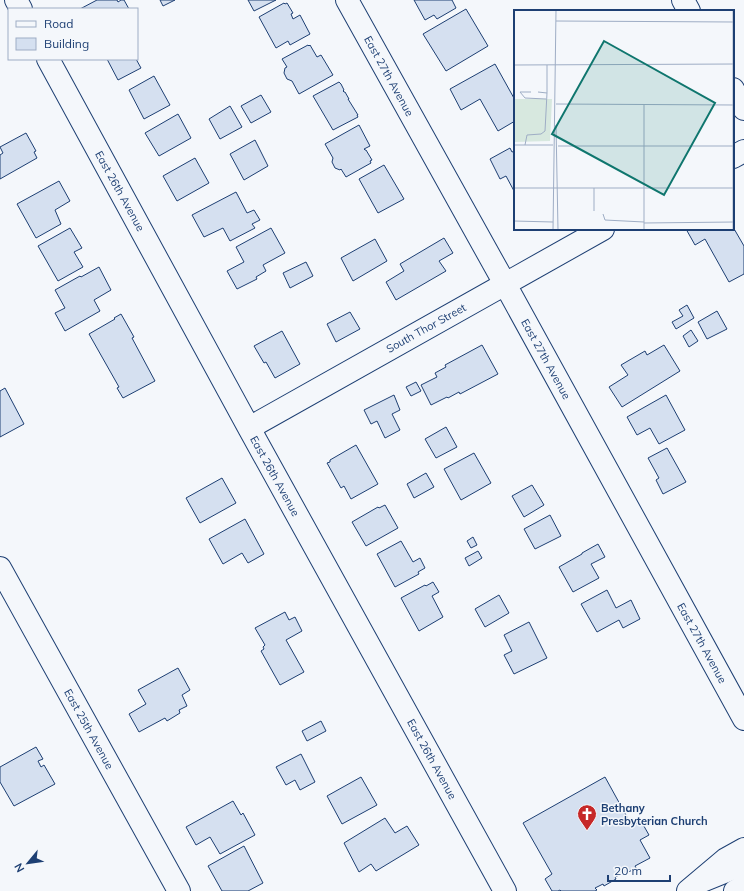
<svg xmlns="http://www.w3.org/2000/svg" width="744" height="891" viewBox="0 0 744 891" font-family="Mulish,sans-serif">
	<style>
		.building { fill: #d5e0f0; stroke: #1d3f73 }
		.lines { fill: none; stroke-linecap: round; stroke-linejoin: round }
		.minor-casing { stroke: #1d3f73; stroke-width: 24 }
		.major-casing { stroke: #1d3f73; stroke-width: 24 }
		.minor { stroke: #f4f7fb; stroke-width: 22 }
		.major { stroke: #f4f7fb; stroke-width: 22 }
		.labels { text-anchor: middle; stroke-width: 3; stroke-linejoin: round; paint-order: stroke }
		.street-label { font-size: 11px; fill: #1d3f73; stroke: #f4f7fb }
		.poi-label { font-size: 11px; font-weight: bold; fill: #1d3f73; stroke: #f4f7fb; text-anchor: start }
		.inset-road { fill: none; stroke: #9eadc5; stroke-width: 1 }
		.view { fill: #0f766e; fill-opacity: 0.15; stroke: #0f766e; stroke-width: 2 }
		.inset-edge { fill: none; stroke: #1d3f73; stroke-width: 2 }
	</style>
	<rect width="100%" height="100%" fill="#f4f7fb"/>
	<!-- building -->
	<path class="building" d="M97,0h20l1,2 3,-2h3l5,9h-49z
		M160,0h15l-12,6z
		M248,0h28l-22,11z
		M414,0h38l4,8 -19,11 -3,-4 -9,5z
		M284,3l1,1 2,-1 6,10 -2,1 2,5 7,-4 10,19 -20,11 -2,-4 -12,7 -17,-31z
		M466,9l22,37 -42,25 -23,-37z
		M308,45l1,1 1,-1 7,12 4,-2 12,20 -34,19 -7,-13 -5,-2 -3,-6 1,-5 2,-1 -5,-8z
		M107,59h29l5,9 -23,12z
		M495,64l20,36v21l-17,10 -18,-32 -19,11 -11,-21z
		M154,76l16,29 -26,14 -15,-29z
		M339,82l2,2 3,6 -1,1 1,1h1l4,7h-1l10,16h-1l1,2 -25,13 -20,-34z
		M261,95l10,17 -20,11 -10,-17z
		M230,106l12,21 -22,12 -11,-20z
		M178,114l13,24 -32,18 -14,-23z
		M359,125l11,21 -6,3 1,1h1l6,10 -2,1 1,2 -25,14 -5,-8 -1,1 -5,-2 -3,-6 1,-4 -8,-14z
		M26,133l10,18 -2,1 3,6 -37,21v-24l3,-2 -3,-6z
		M255,140l13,26 -24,14 -14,-26z
		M510,148l2,4 3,-1v40h-1l-8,-15 -6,3 -10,-20z
		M195,158l14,25 -32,18 -14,-25z
		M384,165l20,34 -26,14 -19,-34z
		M59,181l11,20 -15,9 6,14 -25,14 -19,-34z
		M236,192l11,21 7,-3 6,10 -8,4 3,4 -25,13 -7,-13 -19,9 -12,-22z
		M733,227l11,19v28l-15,8 -24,-43 -10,6 -9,-16h47z
		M70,228l12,20 -8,4 9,15 -25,14 -20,-35z
		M271,228l14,25 -22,12 3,6 -10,6 1,2 -20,10 -10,-18 17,-9 -8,-15z
		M444,238l9,15 -14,8 7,10 -50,29 -10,-18 18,-11 -4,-7z
		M375,239l12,22 -34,20 -12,-23z
		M306,262l7,14 -23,12 -7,-15z
		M99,267l12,23 -17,10 6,11 -35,20 -10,-18 10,-5 -10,-18 25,-14 1,1z
		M687,305l7,13 -18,11 -4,-7 11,-6 -4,-6z
		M717,311l10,18 -20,10 -9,-17z
		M350,312l10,17 -24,13 -9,-18z
		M121,314l13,23 -2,1 23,43 -32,17 -6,-10 2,-1 -30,-53 26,-15 -1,-1z
		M691,330l7,11 -9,6 -6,-11z
		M282,331l18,33 -25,14 -9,-16 -2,1 -10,-17z
		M482,345l16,29 -38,20 -1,-2 -11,6 -1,-1 -16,8 -10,-20 16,-8 -2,-4 11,-6 -1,-2z
		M664,345l16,26 -58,36 -13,-20 19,-12 -7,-10 24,-14 2,4z
		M416,382l5,9 -10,5 -5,-9z
		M5,388l19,36 -24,13v-46z
		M394,395l6,15 -8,4 8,16 -15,8 -8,-17 -6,3 -7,-14z
		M666,395l19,35 -26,14 -9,-16 -13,7 -10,-18z
		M446,427l11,20 -21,11 -11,-19z
		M356,445l22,39 -27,15 -7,-13 -3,2 -14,-25 3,-1v-2z
		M667,448l19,34 -23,12 -7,-14 3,-2 -11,-20z
		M474,453l17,30 -30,17 -17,-31z
		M426,473l8,14 -20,11 -7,-14z
		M222,478l14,25 -36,20 -14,-25z
		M532,485l12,20 -20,12 -12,-21z
		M385,505l13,23 -32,18 -14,-24 26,-15 1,1z
		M550,515l11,21 -26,13 -11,-20z
		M245,519l19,35 -16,9 -6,-10 -19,11 -14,-25z
		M473,537l4,8 -6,3 -4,-7z
		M401,541l12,21 7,-4 5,10 -7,4 1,2 -24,13 -18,-33z
		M598,544l7,13 -14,7 8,14 -26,14 -14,-25 23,-13v-1z
		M478,551l4,7 -13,8 -4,-8z
		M433,582l6,10 -7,4 11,21 -24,14 -18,-33 24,-13 1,1z
		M607,590l9,18 15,-8 9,19 -17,9 -4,-8 -22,12 -16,-28z
		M499,595l10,18 -24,14 -10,-18z
		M285,612l4,8 6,-3 7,14 -16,9 18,32 -24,13 -19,-34 3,-2 -1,-2 2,-2 -10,-17z
		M529,622l18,36 -33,16 -10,-19 8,-4 -8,-16z
		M178,668l12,22 -8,5 5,11 -8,4 1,3 -13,8 -2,-3 -26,14 -10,-18 17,-10 -8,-14z
		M321,721l5,10 -19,10 -5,-10z
		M36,747l7,12 -5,2 3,6 3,-2 11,19 -41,22 -14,-24v-15z
		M301,754l14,28 -15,8 -5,-10 -9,5 -10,-18z
		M361,777l16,28 -35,19 -15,-28z
		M605,777l27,49 9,-5 8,14 -9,5 10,18 -15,8 1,2 -13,7 -1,-1 -7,3 1,2 -12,7 -1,-2 -8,4 2,2 -2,1h-34l-1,-1 -2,1h-6l-7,-12 7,-5 -29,-51z
		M233,801l8,14 2,-2 12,22 -35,19 -10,-17 -14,8 -10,-18z
		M385,818l10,15 12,-7 12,19 -43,26 -5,-7 -12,8 -15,-29z
		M244,846l19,37 -15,8h-26l-14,-25z"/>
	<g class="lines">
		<!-- minor casing -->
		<g class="minor-casing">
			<path id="minor" d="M16,0l5,9
				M347,0l158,284 239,435
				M683,0l6,11
				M48,59l201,369 256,463
				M733,89l11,20
				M733,157l11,-6
				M249,428l354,-199
				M0,568l179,323
				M702,881l42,-17"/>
		</g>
		<!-- major casing -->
		<g class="major-casing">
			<path id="major" d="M688,891l38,-32 18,-10
				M735,891l9,-5"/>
		</g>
		<!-- minor -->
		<use href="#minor" class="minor"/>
		<!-- major -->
		<use href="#major" class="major"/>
	</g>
	<!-- icons -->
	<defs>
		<g id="church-pin" transform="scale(1)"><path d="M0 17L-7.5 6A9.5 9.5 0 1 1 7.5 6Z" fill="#c62828" stroke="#f4f7fb"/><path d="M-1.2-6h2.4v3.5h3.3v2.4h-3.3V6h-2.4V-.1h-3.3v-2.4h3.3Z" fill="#fff"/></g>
	</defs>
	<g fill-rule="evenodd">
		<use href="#church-pin" x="587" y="814"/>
	</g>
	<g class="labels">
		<!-- street labels -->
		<g class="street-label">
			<text transform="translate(389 76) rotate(61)" y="4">East 27th Avenue</text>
			<text transform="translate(120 191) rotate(61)" y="4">East 26th Avenue</text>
			<text transform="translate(426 328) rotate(-29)" y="4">South Thor Street</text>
			<text transform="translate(546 359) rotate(61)" y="4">East 27th Avenue</text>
			<text transform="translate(275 476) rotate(61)" y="4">East 26th Avenue</text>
			<text transform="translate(702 643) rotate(61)" y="4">East 27th Avenue</text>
			<text transform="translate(89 729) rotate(61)" y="4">East 25th Avenue</text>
			<text transform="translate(432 759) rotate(61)" y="4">East 26th Avenue</text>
		</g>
		<!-- poi labels -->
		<g class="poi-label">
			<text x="601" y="812">Bethany<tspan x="601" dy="13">Presbyterian Church</tspan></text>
		</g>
	</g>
	<!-- overview -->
	<g transform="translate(514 10)">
		<rect width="220" height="220" fill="#f4f7fb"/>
		<path d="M0,89h38l-2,42 -36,1z" fill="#d7e8df"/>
		<path class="inset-road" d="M42,11l178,1M0,55l220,-1M17,82h-11l5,6 21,1M24,82l9,1v-28M42,94l178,1M42,115l2,105M0,135h39M11,135l2,-10 14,-1 4,-3 2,-38M44,136h176M0,178h220M80,201v-23M89,204l2,6 39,2M0,211l39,1M130,213l90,-1M39,220l3,-220M130,220v-126M219,220v-220"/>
		<path class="view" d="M90,31l111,62 -51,92 -112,-61z"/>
		<rect width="220" height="220" class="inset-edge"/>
	</g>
	<!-- legend -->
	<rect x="8" y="8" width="130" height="52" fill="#f4f7fb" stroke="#9eadc5"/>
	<rect x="16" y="21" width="20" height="6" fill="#f4f7fb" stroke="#9eadc5"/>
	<text x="44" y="28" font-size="12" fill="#1d3f73">Road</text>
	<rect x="16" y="38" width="20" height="12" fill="#d5e0f0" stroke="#9eadc5"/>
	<text x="44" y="48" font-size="12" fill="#1d3f73">Building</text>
	<!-- north arrow -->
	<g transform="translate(28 863) rotate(241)" stroke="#f4f7fb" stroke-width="3" paint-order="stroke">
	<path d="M0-3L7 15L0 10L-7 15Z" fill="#1d3f73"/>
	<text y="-6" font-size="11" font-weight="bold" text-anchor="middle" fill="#1d3f73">N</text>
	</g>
	<!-- scale -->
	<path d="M608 875v6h62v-6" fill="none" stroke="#1d3f73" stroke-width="2"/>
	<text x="614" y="875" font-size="12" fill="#1d3f73" stroke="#f4f7fb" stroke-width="3" paint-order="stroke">20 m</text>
</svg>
